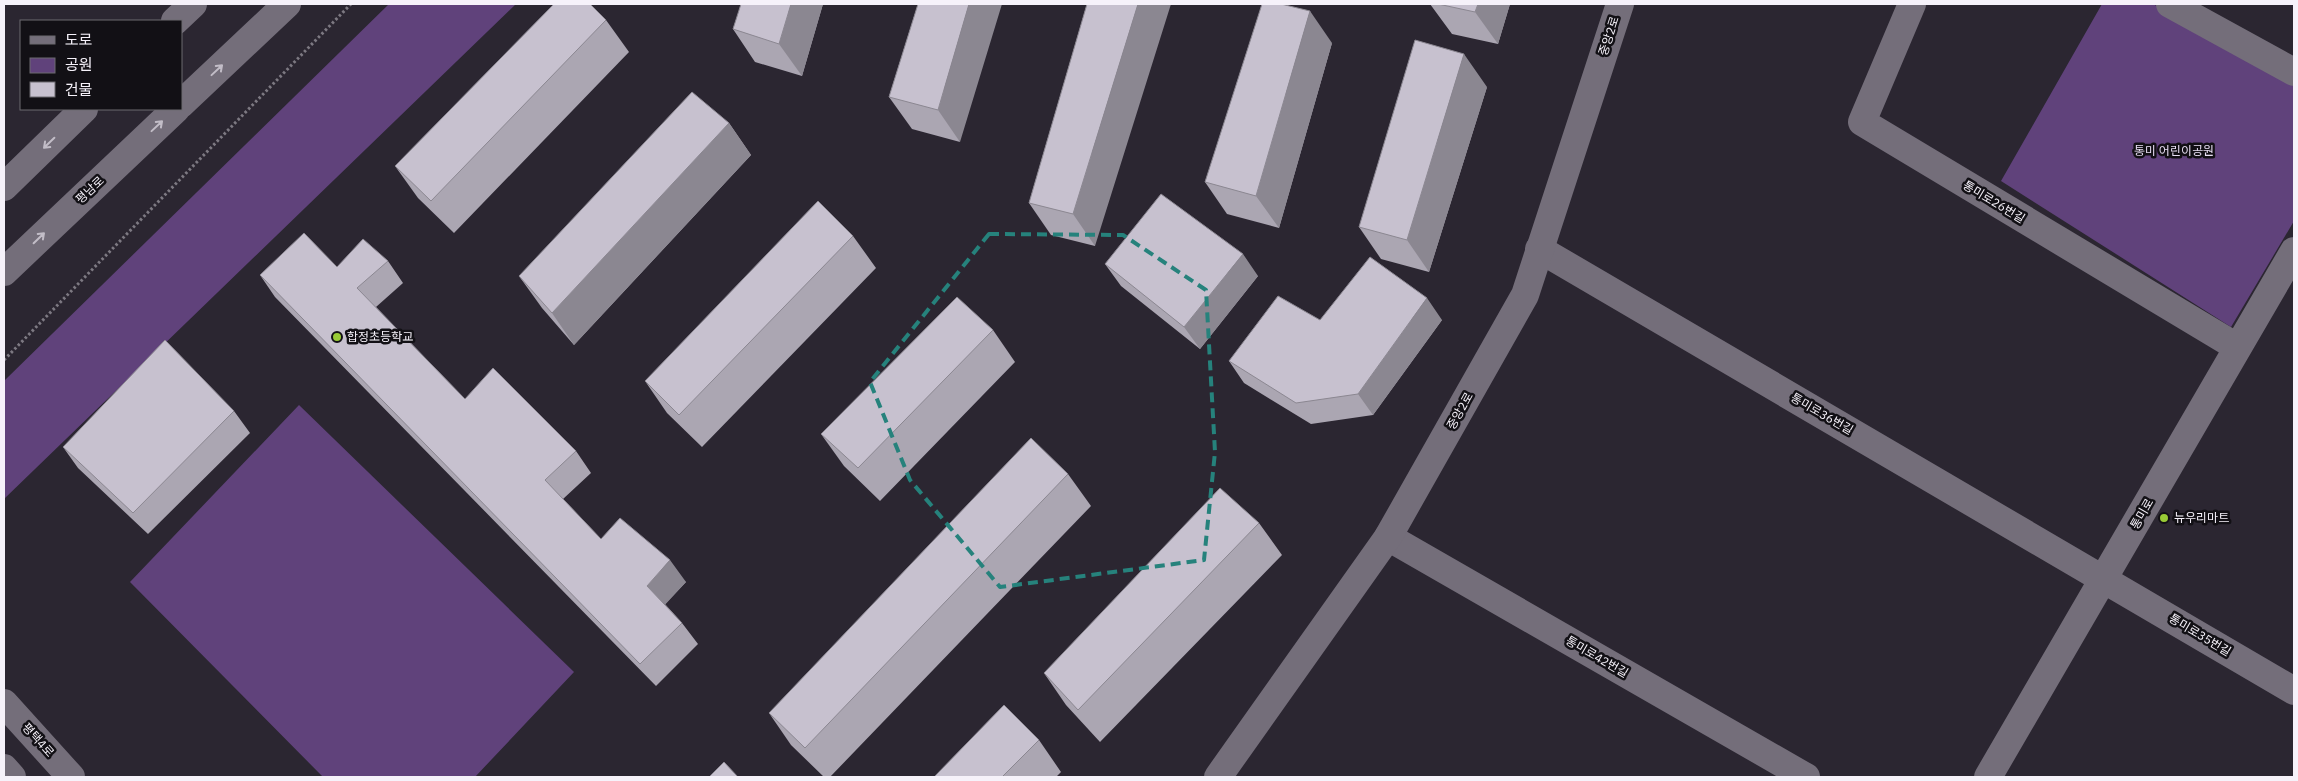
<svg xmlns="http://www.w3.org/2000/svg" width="2298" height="781" viewBox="0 0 2298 781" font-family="'IBM Plex Sans','Noto Sans KR',sans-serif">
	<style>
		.green { fill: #60427b }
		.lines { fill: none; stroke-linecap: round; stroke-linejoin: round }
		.path { stroke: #7d7982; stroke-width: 3; stroke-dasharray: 2.5 2.5; stroke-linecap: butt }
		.street { stroke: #746e7a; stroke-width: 28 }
		.secondary { stroke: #746e7a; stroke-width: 28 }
		.wall { fill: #aba6b2 }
		.shaded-wall { fill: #8b8791 }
		.building { fill: #c7c1cf; stroke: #8b8791 }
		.oneway { stroke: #c2bdc7 }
		.marked { fill: none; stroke: #26827c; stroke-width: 4; stroke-dasharray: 10 6; stroke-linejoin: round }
		.poi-dot { fill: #99cb36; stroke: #121015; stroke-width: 2 }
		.labels { text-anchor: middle; stroke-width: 5; stroke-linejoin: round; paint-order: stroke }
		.street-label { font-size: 12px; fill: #f6f2fa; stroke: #121015 }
		.park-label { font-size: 12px; fill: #e8def3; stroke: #121015 }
		.poi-label { font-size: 12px; fill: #f6f2fa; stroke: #121015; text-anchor: start }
	</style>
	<rect width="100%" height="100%" fill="#2b2631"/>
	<!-- green -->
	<path class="green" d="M389,4h127l-512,495v-118z
		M2102,4h51l141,80v137l-63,106 -230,-146z
		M299,405l275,267 -99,105h-152l-193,-195z"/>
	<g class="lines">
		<!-- path -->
		<path class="path" d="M4,360l347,-356"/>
		<!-- street -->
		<path class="street" d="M1912,4l-50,118 375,225
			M2170,4l124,68
			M1539,249l755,442
			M1388,537l418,240
			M1988,777l306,-526"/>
		<!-- secondary -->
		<path class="secondary" d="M175,21l18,-17
			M181,104l106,-100
			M4,187l80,-78
			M4,272l172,-163
			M4,703l67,74
			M4,768l8,9
			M1218,777l170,-240 137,-242 95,-291"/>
	</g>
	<!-- wall -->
	<path class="wall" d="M823,4l-21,72 -47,-14 -22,-33z
		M918,4l42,138 -48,-13 -23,-32z
		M1087,4l8,242 -44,-11 -22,-32z
		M1430,4h80l-12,40 -46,-10z
		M606,20l23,32 -175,181 -36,-35 -23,-32z
		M1332,43l-53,185 -52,-14 -22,-32z
		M1487,87l-58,185 -48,-13 -22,-32z
		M729,123l22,32 -177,190 -32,-37 -23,-32z
		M853,236l23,32 -174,179 -35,-34 -22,-32z
		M388,261l15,22 -27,24 89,92 111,52 15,22 -28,26 38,40 85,43 -21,22 17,19 16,21 -42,42 -381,-389 -15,-22z
		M1105,264l153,12 -58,73 -79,-63z
		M1320,320h122l-69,95 -62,9 -67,-41 -15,-22z
		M993,330l22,32 -135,139 -36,-35 -23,-32z
		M234,411l16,22 -102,101 -70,-66 -15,-21z
		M1068,474l23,32 -261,271h-6l-33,-32 -22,-32z
		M1259,523l23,32 -182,187 -34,-37 -22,-32z
		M1039,740l22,32 -5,5h-122z"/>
	<!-- shaded-wall -->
	<path class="shaded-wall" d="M791,4h32l-21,72 -23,-32z
		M969,4h33l-42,138 -22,-32z
		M1138,4h33l-76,242 -22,-32z
		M1478,4h32l-12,40 -23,-32z
		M1310,11l22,32 -53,185 -23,-32z
		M1464,54l23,33 -58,185 -22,-32z
		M729,123l22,32 -177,190 -22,-32z
		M1243,254l15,22 -58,73 -16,-22z
		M1427,298l15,22 -69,95 -15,-21z
		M670,560l16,22 -24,26 -15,-22z"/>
	<!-- building -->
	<path class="building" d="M554,4h36l16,16 -175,181 -36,-35z
		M741,4h50l-12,40 -46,-15z
		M918,4h51l-31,106 -49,-13z
		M1087,4h51l-65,210 -44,-11z
		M1262,4h19l29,7 -54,185 -51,-14z
		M1438,4h40l-3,8z
		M1415,40l49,14 -57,186 -48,-13z
		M692,92l37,31 -177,190 -33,-37z
		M1161,194l82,60 -59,73 -79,-63z
		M818,201l35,35 -174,179 -34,-34z
		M304,233l33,34 26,-28 25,22 -31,27 108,111 28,-31 83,83 -31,29 56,59 19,-21 50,42 -23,26 35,37 -42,41 -380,-389z
		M1370,257l57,41 -69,96 -62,9 -67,-42 49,-65 42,24z
		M957,297l36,33 -135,138 -37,-34z
		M165,340l69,71 -101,102 -70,-66z
		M1031,438l37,36 -263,274 -36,-35z
		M1220,488l39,35 -181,187 -34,-37z
		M1004,705l35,35 -37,37h-68z
		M724,762l14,15h-29z"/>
	<!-- one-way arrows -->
	<defs><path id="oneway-shaft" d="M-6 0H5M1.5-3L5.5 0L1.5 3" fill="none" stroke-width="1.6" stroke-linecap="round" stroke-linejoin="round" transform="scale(1.25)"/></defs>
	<g class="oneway">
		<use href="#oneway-shaft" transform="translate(217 70) rotate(-43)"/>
		<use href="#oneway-shaft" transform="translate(157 126) rotate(-43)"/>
		<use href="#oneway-shaft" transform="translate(49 143) rotate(136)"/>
		<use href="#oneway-shaft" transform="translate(39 238) rotate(-44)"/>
	</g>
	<!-- marked area -->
	<path class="marked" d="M989,234l134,1 83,55 9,162 -11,108 -204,27 -90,-107 -40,-98z"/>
	<!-- markers -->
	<g class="poi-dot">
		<circle cx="337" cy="337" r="5"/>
		<circle cx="2164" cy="518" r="5"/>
	</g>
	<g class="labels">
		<!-- street labels -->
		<g class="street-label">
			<text transform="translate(1609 36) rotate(-72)" y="4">중앙2로</text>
			<text transform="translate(90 190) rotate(-43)" y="4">평남로</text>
			<text transform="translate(1994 202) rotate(31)" y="4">통미로26번길</text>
			<text transform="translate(1460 411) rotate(-61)" y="4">중앙2로</text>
			<text transform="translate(1822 414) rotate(30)" y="4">통미로36번길</text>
			<text transform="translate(2142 514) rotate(-60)" y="4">통미로</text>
			<text transform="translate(2200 635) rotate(31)" y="4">통미로35번길</text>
			<text transform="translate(1597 657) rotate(30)" y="4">통미로42번길</text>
			<text transform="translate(38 740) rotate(48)" y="4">평택4로</text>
		</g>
		<!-- park labels -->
		<g class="park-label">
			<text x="2174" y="155">통미 어린이공원</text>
		</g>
		<!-- poi labels -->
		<g class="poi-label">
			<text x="347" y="341">합정초등학교</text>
			<text x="2174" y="522">뉴우리마트</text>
		</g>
	</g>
	<!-- border -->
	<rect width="2298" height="781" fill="none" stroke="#f6f2fa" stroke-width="10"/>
	<!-- legend -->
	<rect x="20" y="20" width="162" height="90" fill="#121015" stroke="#6d6a71"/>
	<rect x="30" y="36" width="25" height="8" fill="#746e7a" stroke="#6d6a71"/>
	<text x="65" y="45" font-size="15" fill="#f6f2fa">도로</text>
	<rect x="30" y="58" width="25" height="15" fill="#60427b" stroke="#6d6a71"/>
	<text x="65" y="70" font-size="15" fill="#f6f2fa">공원</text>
	<rect x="30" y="82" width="25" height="15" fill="#c7c1cf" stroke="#6d6a71"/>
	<text x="65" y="95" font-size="15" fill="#f6f2fa">건물</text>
</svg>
